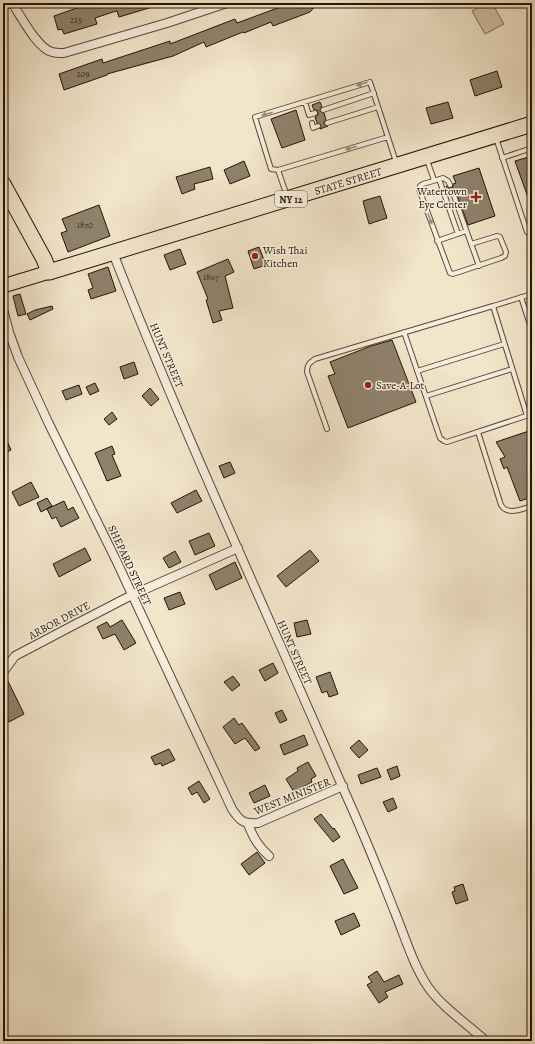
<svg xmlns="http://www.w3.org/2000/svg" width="535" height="1044" viewBox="0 0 535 1044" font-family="Alegreya,serif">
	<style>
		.green { fill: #cfc1a9; stroke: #796a58 }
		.building { fill: #8f816c; stroke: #231406 }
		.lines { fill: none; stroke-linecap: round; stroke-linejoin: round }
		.lane-casing { stroke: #574837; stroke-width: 6 }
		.street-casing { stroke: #574837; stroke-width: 10 }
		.primary-casing { stroke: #231406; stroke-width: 15 }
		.highway-casing { stroke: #231406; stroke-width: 17 }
		.lane { stroke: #f7eedd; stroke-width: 4 }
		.street { stroke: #f7eedd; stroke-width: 8 }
		.primary { stroke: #f2e5ca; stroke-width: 13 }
		.highway { stroke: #f2e5ca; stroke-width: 15 }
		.oneway { fill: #988c7c }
		.poi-dot { fill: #8f2418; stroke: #f7eedd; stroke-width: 1.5 }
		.labels { text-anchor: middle; stroke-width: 3; stroke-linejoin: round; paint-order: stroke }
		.number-label { font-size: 9px; fill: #3e2f20 }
		.shield { fill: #f7eedd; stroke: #635546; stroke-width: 1 }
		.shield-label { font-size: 10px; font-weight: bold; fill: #231406 }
		.street-label { font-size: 11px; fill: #231406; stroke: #f7eedd }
		.poi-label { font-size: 11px; fill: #231406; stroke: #f7eedd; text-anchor: start }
	</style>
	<rect width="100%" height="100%" fill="#f2e5ca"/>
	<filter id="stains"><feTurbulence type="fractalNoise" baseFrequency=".005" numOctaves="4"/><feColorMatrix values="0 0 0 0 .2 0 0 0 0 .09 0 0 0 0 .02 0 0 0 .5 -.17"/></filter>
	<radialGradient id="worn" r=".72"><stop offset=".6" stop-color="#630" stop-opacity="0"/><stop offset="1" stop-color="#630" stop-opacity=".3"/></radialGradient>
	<!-- green -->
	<path class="green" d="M486,3h6l12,21 -19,10 -13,-23z"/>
	<!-- building -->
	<path class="building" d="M91,3h67l1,2 -40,12 -2,-6 -4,1 -18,6 2,6 -33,10 -2,-5 -4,1 -4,-14z
		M291,3h27l-8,9 -37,14 -2,-4 -27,11 -1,-1 -37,15 -2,-5 -31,14 -66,18v1l-43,15 -5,-16 43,-15 1,4 67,-22v3l65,-25 2,4z
		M497,71l5,16 -27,9 -5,-16z
		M320,102l2,5 -2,2v2l4,2 2,7 -2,2v2l4,2 -8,3 1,-4 -4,-2 -2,-6 3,-2v-3l-1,-2h-3l-2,-5z
		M448,102l5,16 -22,6 -5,-16z
		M296,110l9,30 -23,8 -11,-29z
		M532,156v50h-1l-16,-45z
		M244,161l6,15 -20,8 -6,-14z
		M210,167l3,12 -19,5 1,5 -13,5 -6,-17z
		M479,168l16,48 -27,9 -12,-34 -2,-1h-3l-3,4 -2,-8 3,2 4,-1v-3l3,-1 -3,-7z
		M380,196l7,22 -18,6 -6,-23z
		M99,205l11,31 -42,16 -7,-19 6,-2 -5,-12z
		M259,247l7,18 -12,4 -6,-18z
		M180,249l6,15 -16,6 -6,-15z
		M228,259l6,13 -9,4 8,32 -14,3 3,9 -9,3 -7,-23 2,-1 -11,-27z
		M108,267l8,24 -25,8 -3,-9 5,-2 -5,-14z
		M20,294l6,20 -8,2 -5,-20z
		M52,306l1,3 -23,11 -3,-6 8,-4z
		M392,340l24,62 -68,26 -20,-52 7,-2 -5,-12 41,-16z
		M134,362l4,12 -14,5 -4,-12z
		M95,383l4,8 -9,4 -4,-8z
		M79,385l3,9 -16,6 -4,-9z
		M150,388l9,11 -8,7 -9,-10z
		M112,412l5,7 -8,6 -5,-6z
		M532,430v67l-12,4 -13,-34 -3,2 -4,-10 5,-2 -9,-15z
		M3,432l8,18 -8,4z
		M112,446l3,8 -3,1 9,21 -14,5 -12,-28z
		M230,462l5,11 -11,5 -5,-12z
		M31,482l8,15 -20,9 -7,-14z
		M196,490l6,11 -25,12 -6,-10z
		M47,498l5,8 -11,6 -4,-9z
		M64,501l4,9 5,-3 6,11 -18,9 -5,-10 -4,2 -5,-10z
		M209,533l6,13 -20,9 -6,-14z
		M85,548l6,12 -32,17 -6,-13z
		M310,550l9,11 -33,26 -9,-11z
		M175,551l6,11 -12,6 -6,-10z
		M235,562l7,16 -26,12 -7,-15z
		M180,592l5,12 -16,6 -5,-12z
		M122,620l14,23 -12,7 -9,-16 -12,5 -6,-12 10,-5 3,5z
		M307,620l4,14 -14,3 -3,-14z
		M273,663l5,10 -13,8 -6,-11z
		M330,672l8,22 -9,3 -2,-6 -5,2 -6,-16z
		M233,676l7,9 -8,6 -8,-9z
		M3,677h3l18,37 -15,8 -6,-12z
		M282,710l5,10 -7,3 -5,-10z
		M234,718l5,7 3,-2 18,25 -5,3 -10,-13 -10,6 -12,-17z
		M304,735l4,10 -24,10 -4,-10z
		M359,740l9,10 -9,8 -9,-10z
		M169,749l6,11 -13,6 -1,-3 -6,2 -4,-8z
		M308,762l8,14 -5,3 1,3 -18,10 -8,-13 12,-8 -1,-3z
		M397,766l3,10 -9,4 -4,-10z
		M377,768l4,9 -20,7 -3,-9z
		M199,781l11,18 -6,4 -7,-11 -5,3 -4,-7z
		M265,785l5,11 -16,7 -5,-10z
		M393,798l4,10 -9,4 -5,-10z
		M321,814l12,15 1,-1 6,9 -7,5 -19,-23z
		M257,852l8,11 -16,12 -8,-11z
		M343,859l15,29 -14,6 -14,-28z
		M463,884l5,16 -12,4 -4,-12 3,-1 -1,-4z
		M354,913l6,13 -19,9 -6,-14z
		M377,971l7,11 15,-7 4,9 -18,8 3,5 -9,6 -12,-18 5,-3 -4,-5z"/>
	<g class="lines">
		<!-- lane casing -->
		<g class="lane-casing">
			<path id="lane" d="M305,102l4,13 6,-2
				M323,110l51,-17
				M312,123l1,5 5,-2
				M327,123l51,-16
				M388,137l-110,33 -7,-1 -16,-52 115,-35 26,80
				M496,138l31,94 5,5
				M502,158l30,-10
				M427,160l7,20
				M278,170l9,26
				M439,179l19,55
				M450,185l-2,-4 -5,-3 -20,6 -3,2 -1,3 31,84 3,1 48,-16 4,-2 1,-4 -6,-15 -3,-1 -26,8
				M453,193l26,73
				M526,228l6,-2
				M437,241l29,-10
				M521,297l11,34
				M404,332l36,106 4,3 3,1 85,-28
				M417,371l87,-27
				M426,396l86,-27
				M527,416l-34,-110 39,-12
				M327,429l-20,-57c0,-7 2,-9 8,-13l178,-53
				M478,432l23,73c7,11 20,4 31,1"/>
		</g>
		<!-- street casing -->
		<g class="street-casing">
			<path id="street" d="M12,3c9,13 25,45 40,49 3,1 8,1 12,1l103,-30 60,-20
				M113,253c71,181 153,357 230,535 18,40 35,81 51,122 10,24 19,55 34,77 14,20 39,37 58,54
				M3,309l6,23 9,25 31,67 67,136 116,249c8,12 11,15 26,14l85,-37
				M3,672l12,-16 57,-30 60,-31 106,-47
				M248,824c5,13 10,22 21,32"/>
		</g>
		<!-- primary casing -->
		<g class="primary-casing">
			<path id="primary" d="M3,286l46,-14"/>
		</g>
		<!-- highway casing -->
		<g class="highway-casing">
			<path id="highway" d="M3,184l41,75 5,13 483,-148"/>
		</g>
		<!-- lane -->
		<use href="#lane" class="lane"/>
		<!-- street -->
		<use href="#street" class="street"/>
		<!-- primary -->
		<use href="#primary" class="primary"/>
		<!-- highway -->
		<use href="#highway" class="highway"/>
	</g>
	<!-- one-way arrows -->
	<defs><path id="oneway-solid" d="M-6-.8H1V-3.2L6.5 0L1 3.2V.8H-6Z"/></defs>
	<g class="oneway">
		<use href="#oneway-solid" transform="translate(362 84) rotate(162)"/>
		<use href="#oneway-solid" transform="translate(267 114) rotate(163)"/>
		<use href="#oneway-solid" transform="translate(351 148) rotate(163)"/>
		<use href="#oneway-solid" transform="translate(430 219) rotate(70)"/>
	</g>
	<!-- markers -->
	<g class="poi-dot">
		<path d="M474 191h4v4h4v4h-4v4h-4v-4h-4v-4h4z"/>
		<circle cx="255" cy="256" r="4"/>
		<circle cx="368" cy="385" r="4"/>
	</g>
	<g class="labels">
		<!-- number labels -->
		<g class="number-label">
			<text x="76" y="23">225</text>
			<text x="83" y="77">209</text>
			<text x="85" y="228">1870</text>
			<text x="211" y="280">1867</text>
		</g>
		<!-- shield labels -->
		<rect class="shield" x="275" y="191" width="32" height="16" rx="3"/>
		<g class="shield-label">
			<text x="291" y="203">NY 12</text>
		</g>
		<!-- street labels -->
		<g class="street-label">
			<text transform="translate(348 181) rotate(-17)" y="4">STATE STREET</text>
			<text transform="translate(167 355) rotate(67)" y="4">HUNT STREET</text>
			<text transform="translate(130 565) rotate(65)" y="4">SHEPARD STREET</text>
			<text transform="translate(59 620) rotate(-28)" y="4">ARBOR DRIVE</text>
			<text transform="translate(295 652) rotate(66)" y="4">HUNT STREET</text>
			<text transform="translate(292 796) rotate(-22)" y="4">WEST MINISTER</text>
		</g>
		<!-- poi labels -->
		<g class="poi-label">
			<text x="467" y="195" text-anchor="end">Watertown<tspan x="467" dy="13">Eye Center</tspan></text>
			<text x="263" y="254">Wish Thai<tspan x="263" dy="13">Kitchen</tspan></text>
			<text x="376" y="389">Save-A-Lot</text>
		</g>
	</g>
	<!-- margin -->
	<rect width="535" height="1044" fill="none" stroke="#f2e5ca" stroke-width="16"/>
	<rect x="4" y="4" width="527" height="1036" fill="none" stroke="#231406" stroke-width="2"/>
	<rect x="8" y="8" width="519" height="1028" fill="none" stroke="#231406"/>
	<rect width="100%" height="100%" filter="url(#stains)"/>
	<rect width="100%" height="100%" fill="url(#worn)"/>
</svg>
